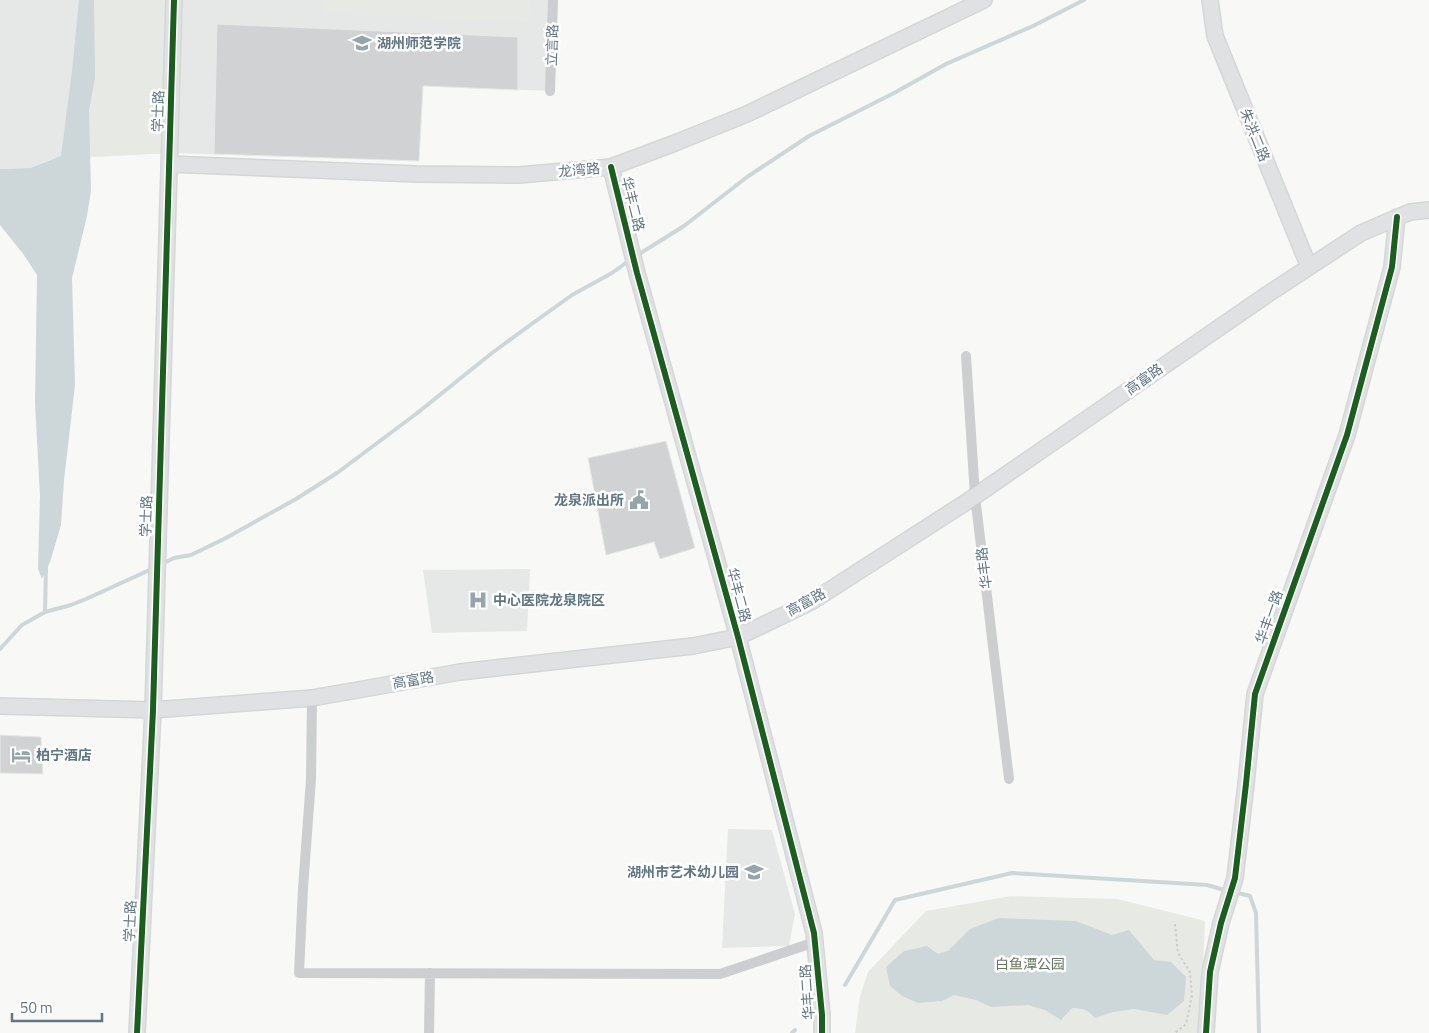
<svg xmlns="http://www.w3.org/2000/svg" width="1429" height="1033" viewBox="0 0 1429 1033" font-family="'Titillium Web','Noto Sans SC',sans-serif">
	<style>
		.built { fill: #e6e8e8 }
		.green { fill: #e7eae4 }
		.water { fill: #cdd6d9 }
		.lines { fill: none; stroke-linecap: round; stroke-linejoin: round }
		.stream { stroke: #cdd6d9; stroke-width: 4 }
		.building { fill: #d0d2d3; stroke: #e8e8e6 }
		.secondary-casing { stroke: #d5d6d7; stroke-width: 18 }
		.path { stroke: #cbcccc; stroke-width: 2; stroke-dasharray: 2.5 2.5; stroke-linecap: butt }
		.street { stroke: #cdcecf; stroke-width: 10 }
		.secondary { stroke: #e0e1e2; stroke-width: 15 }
		.cycleway-casing { stroke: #fff; stroke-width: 9 }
		.cycleway { stroke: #1b5e20; stroke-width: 6 }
		.labels { text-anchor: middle; stroke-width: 5; stroke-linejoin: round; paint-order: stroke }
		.poi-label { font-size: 14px; font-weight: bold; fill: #617684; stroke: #fff; text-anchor: start }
		.street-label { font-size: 14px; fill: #617684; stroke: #fff }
		.park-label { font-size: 14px; fill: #667a61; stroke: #fff }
	</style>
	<rect width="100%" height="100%" fill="#f8f8f7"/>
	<!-- built -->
	<path class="built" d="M0,0h553l-3,91 -127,-5 -4,75 -250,-8 -117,6 -22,9 -30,1z
		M530,569l-3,62 -95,2 -9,-63z
		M728,829l44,1 23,84 -6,32 -67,2z"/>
	<!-- green -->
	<path class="green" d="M94,0h80l-5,153 -79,4 -1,-47 6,-32z
		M323,0h206l-1,22 -206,-10z
		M1011,896l106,3 88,22 -5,112h-345l5,-37 8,-24 58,-61z"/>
	<!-- water -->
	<path class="water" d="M79,0h15l1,78 -6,32 2,81 -4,25 -15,62 3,107 -11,95 -3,45 -11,37 -8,17 -4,-10 2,-73 -5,-93 2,-128 -13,-20 -24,-30v-56l30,-1 31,-12 11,-85z
		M999,918l77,3 36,14 17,-5 25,30 17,2 15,15 -2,24 -17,14 -33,-6 -21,3 -18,6c-7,-8 -12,-10 -23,-10l-11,12 -16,-10 -17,-5 -37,2 -15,-7 -22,-5 -12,6 -24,2 -16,-7 -12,-10 -4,-19 18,-16 23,-5 11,8 10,-3 22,-22z"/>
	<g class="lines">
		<!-- stream -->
		<path class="stream" d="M636,256l48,-30 63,-49 62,-41 85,-43 52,-29 87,-38 51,-26
			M162,564l12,-6 17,-3 33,-16 72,-40 41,-26 79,-59 76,-61 41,-30 39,-28 40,-22 18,-13
			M45,612l1,-45
			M0,649l22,-24 23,-13 26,-7 15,-6 68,-31
			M1234,892l16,4 6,17 3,120
			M845,985l50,-85 117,-27 195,12 21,6
			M792,1033l3,-3"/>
	</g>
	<!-- building -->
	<path class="building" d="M217,24l301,13v53l-95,-4 -4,75 -205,-7z
		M666,441l29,107 -35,11 -6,-17 -48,13 -18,-97z
		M0,735l41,2 2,37 -43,-1z"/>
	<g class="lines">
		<!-- secondary casing -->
		<g class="secondary-casing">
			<path id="secondary" d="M1210,0l5,36 94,231
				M169,164l247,10 103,1 92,-8 64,-24 72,-29 237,-114
				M611,167l26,106 101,364 76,296 8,82v18
				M0,706l153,4 159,-12 148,-26 233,-26 45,-9 73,-35 157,-101 300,-207 93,-61 49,-21 19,-2
				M137,1033l16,-323 21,-710
				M1206,1033l4,-61 11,-49 14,-45 11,-94 9,-90 92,-259 45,-168 5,-50"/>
		</g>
		<!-- path -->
		<path class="path" d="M1175,924l3,29 12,19 2,23 -6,29 -11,9"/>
		<!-- street -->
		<path class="street" d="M550,91l3,-91
			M966,356l9,140 34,283
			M312,698l-1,81 -8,109 -4,85 421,1 95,-32
			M429,1033l1,-60"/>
		<!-- secondary -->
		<use href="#secondary" class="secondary"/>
		<!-- cycleway casing -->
		<g class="cycleway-casing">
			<path id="cycleway" d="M611,167l26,106 101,364 76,296 8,82v18
				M137,1033l16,-323 21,-710
				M1206,1033l4,-61 11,-49 14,-45 11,-94 9,-90 92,-259 45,-168 5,-50"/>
		</g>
		<!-- cycleway -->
		<use href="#cycleway" class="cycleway"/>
	</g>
	<!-- icons -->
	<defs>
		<g id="university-bare" transform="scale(1.5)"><path d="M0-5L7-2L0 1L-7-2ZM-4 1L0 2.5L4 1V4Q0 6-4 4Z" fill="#96a4ac" stroke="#fff" stroke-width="2.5" paint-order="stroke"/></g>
		<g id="civic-bare" transform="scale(1.5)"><path d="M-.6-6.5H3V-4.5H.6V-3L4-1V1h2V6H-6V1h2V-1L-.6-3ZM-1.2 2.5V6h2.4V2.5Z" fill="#96a4ac" stroke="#fff" stroke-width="2.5" paint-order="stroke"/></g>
		<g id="hospital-bare" transform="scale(1.5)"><path d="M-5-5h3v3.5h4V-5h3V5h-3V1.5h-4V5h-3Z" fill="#96a4ac" stroke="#fff" stroke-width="2.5" paint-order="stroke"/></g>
		<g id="hotel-bare" transform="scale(1.5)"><path d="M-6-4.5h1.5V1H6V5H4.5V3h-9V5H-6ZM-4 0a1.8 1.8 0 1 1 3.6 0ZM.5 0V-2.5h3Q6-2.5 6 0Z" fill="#96a4ac" stroke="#fff" stroke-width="2.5" paint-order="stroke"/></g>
		<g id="school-bare" transform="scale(1.5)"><path d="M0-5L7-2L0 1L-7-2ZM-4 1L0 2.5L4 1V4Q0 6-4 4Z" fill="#96a4ac" stroke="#fff" stroke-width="2.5" paint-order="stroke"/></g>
	</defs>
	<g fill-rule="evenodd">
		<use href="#university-bare" x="362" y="43"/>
		<use href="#civic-bare" x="639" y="500"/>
		<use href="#hospital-bare" x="478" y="600"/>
		<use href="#hotel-bare" x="21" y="755"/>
		<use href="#school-bare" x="754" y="872"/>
	</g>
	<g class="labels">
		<!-- poi labels -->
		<g class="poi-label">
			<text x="377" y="48">湖州师范学院</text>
			<text x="624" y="505" text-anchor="end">龙泉派出所</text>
			<text x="493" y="605">中心医院龙泉院区</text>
			<text x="36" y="760">柏宁酒店</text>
			<text x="739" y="877" text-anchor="end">湖州市艺术幼儿园</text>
		</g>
		<!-- street labels -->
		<g class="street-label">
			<text transform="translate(552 45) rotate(-88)" y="5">立言路</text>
			<text transform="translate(158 111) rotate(-88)" y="5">学士路</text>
			<text transform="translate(1255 135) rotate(68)" y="5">朱洪二路</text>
			<text transform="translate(579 170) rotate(-5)" y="5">龙湾路</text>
			<text transform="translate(633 204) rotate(76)" y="5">华丰二路</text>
			<text transform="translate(1144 379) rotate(-35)" y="5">高富路</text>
			<text transform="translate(146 516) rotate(-88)" y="5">学士路</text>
			<text transform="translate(984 568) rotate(-97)" y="5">华丰路</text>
			<text transform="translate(739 595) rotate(75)" y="5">华丰二路</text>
			<text transform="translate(806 602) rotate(-29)" y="5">高富路</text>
			<text transform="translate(1269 617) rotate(-71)" y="5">华丰一路</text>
			<text transform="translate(413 680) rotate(-10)" y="5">高富路</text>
			<text transform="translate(130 921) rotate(-87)" y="5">学士路</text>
			<text transform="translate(807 992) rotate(-94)" y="5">华丰二路</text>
		</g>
		<!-- park labels -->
		<g class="park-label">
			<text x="1030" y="969">白鱼潭公园</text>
		</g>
	</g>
	<!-- scale -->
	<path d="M12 1013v8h90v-8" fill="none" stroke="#617684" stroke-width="2.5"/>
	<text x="20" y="1013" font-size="15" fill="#617684" stroke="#ffffff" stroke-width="4" paint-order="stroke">50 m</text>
</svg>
